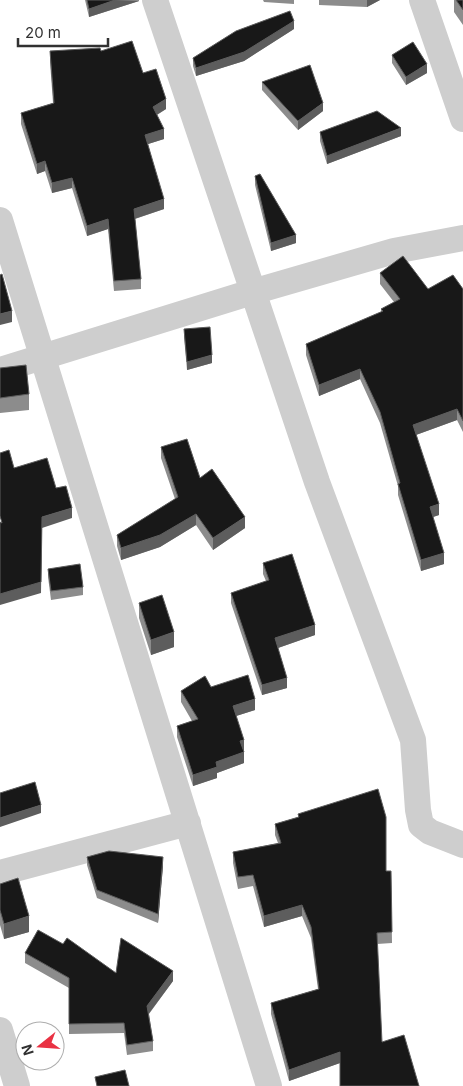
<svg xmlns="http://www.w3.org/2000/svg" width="463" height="1086" viewBox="0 0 463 1086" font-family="Inter,sans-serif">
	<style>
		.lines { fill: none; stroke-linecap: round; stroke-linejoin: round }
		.minor { stroke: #cecece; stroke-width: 26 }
		.wall { fill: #8c8c8c }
		.shaded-wall { fill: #5d5d5d }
		.building { fill: #181818; stroke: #5d5d5d }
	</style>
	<rect width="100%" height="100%" fill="#fff"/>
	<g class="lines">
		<!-- minor -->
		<path class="minor" d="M155,0l162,482 96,258 5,70 3,15 9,7 33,13
			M422,0l41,119
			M0,220l269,866
			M0,370l252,-78 142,-41 69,-13
			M0,873l188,-50
			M0,1030l17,56"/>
	</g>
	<!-- wall -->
	<path class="wall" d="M85,0h54v1l-50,16z
		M263,0h31v4l-30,-2z
		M319,0h61l-13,7 -48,-2z
		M454,0h9v25l-9,-13z
		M294,29l-50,32 -48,15 -3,-10v-8z
		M50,51h51l42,22 23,36 -9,6 7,24 -16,5 16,65 -29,10 6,60v10l-27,2 -6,-62 -21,7 -15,-48 -20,5 -7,-22 -8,3 -16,-50v-11l32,-10 -3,-41z
		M392,55l35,18 -21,12 -14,-22z
		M262,82l61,29 -25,19 -36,-40z
		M320,132l81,4 -74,28 -7,-23z
		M255,176l41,67 -25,8 -16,-66z
		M380,273l48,16h35v143l-6,-12 -41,15 23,80 -6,2 11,47 -23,7 -23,-76v-9l-18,-63 -20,-44 -41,17 -13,-41v-11l75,-32v-3l13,-7 -14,-18z
		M184,329l28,34 -25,7 -3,-33z
		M0,368l29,26v16l-29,3z
		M161,447l39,31 45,50 -32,22 -17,-25 -36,22 -39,13 -4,-14v-11l58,-36 -14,-41z
		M263,563l52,72 -37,13 9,40 -25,7 -31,-92v-10l35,-12 -3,-7z
		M48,569l35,18v8l-32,5 -3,-23z
		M139,603l35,44 -23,8 -12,-37z
		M211,687l44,23 -19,6 8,35v12l-27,10v5l-24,8 -16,-49v-11l15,-5 -11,-19v-11z
		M298,814l88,57h5l1,72 -15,1 -37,119 -51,18 -18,-67v-11l47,-14 -7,-51 -9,-22 -38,11 -11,-41 -15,3 -5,-26v-11l45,-9 -3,-8v-11l23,-7z
		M87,857l76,9 -5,57 -61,-25 -10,-33z
		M0,884l29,48 -25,7 -4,-14z
		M25,953l91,20 57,8 -24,33 4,27v10l-26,4 -3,-22 -55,1v-46l-44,-25z"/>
	<!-- shaded-wall -->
	<path class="shaded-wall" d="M115,0l24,1 -50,16v-8z
		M367,0h13l-13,7z
		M294,21v8l-50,32 -48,15v-8z
		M427,64v9l-21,12v-8z
		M166,99v10l-13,8v-10z
		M323,103v8l-25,19v-9z
		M401,128v8l-74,28v-8z
		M164,129v10l-19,6v-10z
		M45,161v10l-8,3v-10z
		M72,178v10l-20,5v-10z
		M164,199v10l-30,10v-10z
		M108,219v10l-21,7v-10z
		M296,235v8l-25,8v-8z
		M12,311v11l-12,3v-11z
		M212,355v8l-25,7v-8z
		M360,369v10l-41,17v-11z
		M457,409v11l-44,16v-11z
		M439,504v11l-9,3v-11z
		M72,508v10l-30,10 -1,65 -41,12v-11l42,-77z
		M196,514v11l-36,22 -39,13v-12z
		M245,517v11l-32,22v-12z
		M444,553v11l-23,7v-11z
		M315,625v10l-40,14v-11z
		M174,632v15l-23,8v-15z
		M287,678v10l-25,7v-10z
		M255,699v11l-22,7v-11z
		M244,740v11l-4,1v-11z
		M244,752v11l-27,10v5l-24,8v-11l23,-13z
		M41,805v8l-41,14v-9z
		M163,857v9l-5,57v-9z
		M302,905v11l-38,11v-11z
		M29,916v16l-25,7v-15z
		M173,971v10l-26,35v-10z
		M340,1052v11l-51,18v-11z"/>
	<!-- building -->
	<path class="building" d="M87,0h28l-26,9z
		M456,0h7v10z
		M290,11l4,10 -50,31 -48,16 -3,-10 43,-27z
		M132,41l11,32 13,-4 10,30 -13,8 11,22 -19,6 19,64 -30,10 7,70 -27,2 -6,-62 -21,7 -15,-48 -20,5 -7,-22 -8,3 -16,-51 33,-10 -4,-52 50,-3 1,3z
		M413,42l14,22 -21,13 -14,-22z
		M310,65l13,38 -25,18 -36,-39z
		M377,111l24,17 -74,28 -7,-24z
		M260,174l36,61 -25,8 -16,-67z
		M403,256l25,33 25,-14 10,14v132l-6,-12 -44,16 26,79 -9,3 14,46 -23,7 -23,-76 2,-1 -20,-71 -20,-43 -41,16 -13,-41 77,-33 -2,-2 19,-10 -20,-26z
		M2,274l10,37 -12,3v-39z
		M210,327l2,28 -25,7 -3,-33z
		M26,365l3,29 -29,4v-30z
		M187,439l13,39 12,-9 33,48 -32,21 -17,-24 -36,21 -39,13 -4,-13 61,-38 -17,-50z
		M9,450l5,18 33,-10 9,30 10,-2 6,22 -30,9 -1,65 -41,12v-72l2,1 -2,-7v-63z
		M292,554l23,71 -40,13 12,40 -25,7 -31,-92 38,-13 -6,-17z
		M80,564l3,23 -32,4 -3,-22z
		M162,595l12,37 -23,8 -12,-37z
		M248,675l7,24 -22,7 11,34 -4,1 4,11 -28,10 1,5 -24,8 -16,-49 21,-7 -17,-28 24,-15 6,11z
		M35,782l6,23 -41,13v-25z
		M378,789l8,28v54h5l1,61 -15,1 5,109 22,-7 15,51h-79v-34l-51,18 -18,-67 48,-14 -8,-62 -9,-22 -38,11 -11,-41 -15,2 -5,-25 48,-9 -6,-19 24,-7 -1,-3z
		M109,851l54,6 -5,57 -61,-24 -10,-33z
		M18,878l11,38 -25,8 -4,-14v-26z
		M38,930l25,14 4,-6 49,35 5,-35 52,33 -26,35 6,35 -26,4 -3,-22 -55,1v-46l-44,-25z
		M125,1070l4,16h-32l-2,-9z"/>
	<!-- north arrow -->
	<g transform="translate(40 1046) rotate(253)"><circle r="24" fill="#ffffff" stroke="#adadad"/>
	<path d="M0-4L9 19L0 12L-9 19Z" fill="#e93243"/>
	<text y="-8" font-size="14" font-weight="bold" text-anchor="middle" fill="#313131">N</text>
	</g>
	<!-- scale -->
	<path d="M18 38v8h90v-8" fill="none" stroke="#313131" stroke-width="2.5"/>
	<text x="25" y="38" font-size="15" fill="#313131" stroke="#ffffff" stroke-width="4" paint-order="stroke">20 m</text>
</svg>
